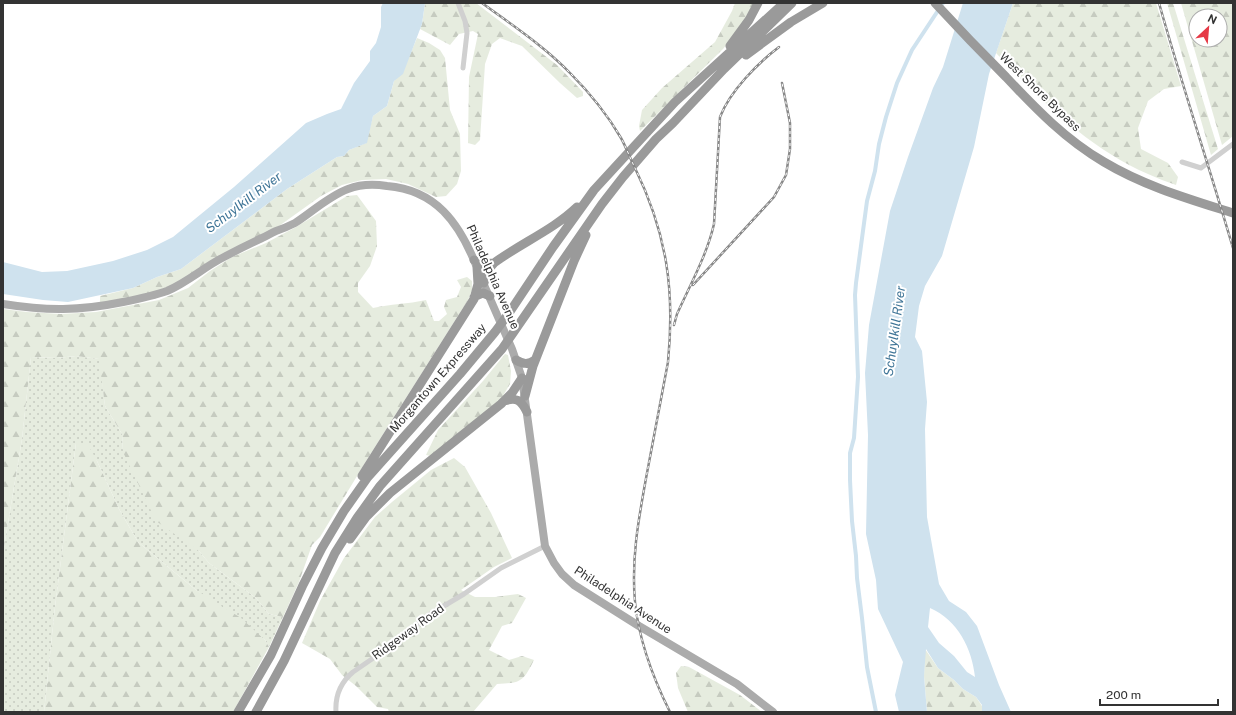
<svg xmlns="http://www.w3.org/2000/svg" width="1236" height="715" viewBox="0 0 1236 715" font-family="'Public Sans',sans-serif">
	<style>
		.grass { fill: url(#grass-dots) }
		.forest { fill: url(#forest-firs); fill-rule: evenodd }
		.water { fill: #cfe2ee; fill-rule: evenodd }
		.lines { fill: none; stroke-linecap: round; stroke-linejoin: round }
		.canal { stroke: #cfe2ee; stroke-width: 4 }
		.street { stroke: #d0d0d0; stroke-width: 5 }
		.primary { stroke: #ababab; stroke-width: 8 }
		.highway { stroke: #9a9a9a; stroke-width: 9 }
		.rail-casing { stroke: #888; stroke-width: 2.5 }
		.rail { stroke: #fff; stroke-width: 1; stroke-dasharray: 3; stroke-linecap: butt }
		.labels { text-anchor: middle; stroke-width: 4; stroke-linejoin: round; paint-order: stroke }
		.street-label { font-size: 12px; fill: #333; stroke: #fff }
		.water-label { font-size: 13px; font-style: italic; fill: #3f7597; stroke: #fff }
	</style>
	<defs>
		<pattern id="grass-dots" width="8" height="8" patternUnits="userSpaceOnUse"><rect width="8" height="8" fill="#e6ecdf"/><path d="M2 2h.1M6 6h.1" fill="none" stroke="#c6cbc0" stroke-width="1.8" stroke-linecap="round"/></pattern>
		<pattern id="forest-firs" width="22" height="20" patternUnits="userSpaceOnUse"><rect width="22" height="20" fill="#e6ecdf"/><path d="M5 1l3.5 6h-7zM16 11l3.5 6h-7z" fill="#c6cbc0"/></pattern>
	</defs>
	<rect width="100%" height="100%" fill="#fff"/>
	<!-- grass -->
	<path class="grass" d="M76,356l24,3 5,47 17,28 1,16 76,101 10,12 47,35 13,16 14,3 -14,30 -4,-7 -69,-50 -58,-48 -19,-33 -22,-48 -21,-18 -21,164 -11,105h-41v-159l19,-114 9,-82 26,1z"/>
	<!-- forest -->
	<path class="forest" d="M425,3h51l81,62 26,27v4l-6,2 -17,-15 -38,-37 -22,-8 -8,6 -7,20 -5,76 -5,5 -7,-2 1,-66 9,-43 -5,-3 -14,3 -9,11 -30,-16 2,-5z
		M735,3h19l-17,29 -14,17 -83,82 -1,-5 3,-16 20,-22 53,-46 17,-31z
		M1013,3h143l25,83 -17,3 -16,12 -10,27 3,21 27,14 10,14 -2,8c-9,-3 -19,-7 -28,-11 -60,-26 -108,-74 -152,-121z
		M1167,3h6l45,146 -7,6z
		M1181,3h52v133l-11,9zM1196,16h24v24h-24z
		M417,38l12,5 11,7 5,8 5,52 10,24 1,37 -4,13 -11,12 -10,1 -28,-13 -22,-5 -24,1 -20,5 -21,11 -42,30 -94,53 -25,12 -60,13v-8l33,-8 24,-11 24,-8 106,-80 50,-32 7,-1 5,-6 17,-7 7,-27 14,-10 7,-25 17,-29z
		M357,195l19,26 1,25 -7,20 -12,17v9l15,16c17,-4 35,-4 53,-8l8,21h5l8,-7 -3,-7 2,-7 11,-3 4,-10 -4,-7 10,-3 5,4v9l-4,10 -100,158 -48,79 -8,8 -13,37 -16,35 -14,-3 -13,-16 -47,-35 -10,-12 -43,-30 -33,-69 -1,-18 -17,-28 -6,-47 -23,-3 -19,2 -26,-1 -9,82 -19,114v-244l24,3 34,2 35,-2 63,-12 29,-12 22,-17 22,-14 34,-14 30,-16 51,-31z
		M505,354l3,1 3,16 -1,13 -9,15 -70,57 -5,-1 12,-25 45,-49z
		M76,443h11l10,18 22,48 19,33 58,48 45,28 24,22 4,7 -36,65h-189l11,-105z
		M454,458l11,9 26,46 21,45 -18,9 -33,23 14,7h20l23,-3 8,4 -14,25 -10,3 -13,24 20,10 13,-4 12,4c-11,22 -13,23 -37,24l-24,28h-84l-1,-3 -11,-2 -21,-21 -14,-11 -12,-16 -28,-16 18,-42 24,-43 31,-41 17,-15 39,-32z
		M925,649l13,19 16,12 9,9 13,8 6,9v6h-55l-3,-36z
		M681,666l8,1 51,28 22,17h-74l-10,-24 -2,-15z"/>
	<!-- water -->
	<path class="water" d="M383,3h42l-3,21 -19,50 -9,7 -7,25 -14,10 -6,27 -18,7 -5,6 -7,1 -50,32 -106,80 -24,8 -24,11 -65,14 -25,-2 -40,-6v-32l39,10 25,-1 46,-10 34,-11 26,-13 61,-50 72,-64 21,-9 14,-5 13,-26 16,-22v-10l6,-8 5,-16v-20z
		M963,3h50l-24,71 -15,73 -32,109 -17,30 -6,20 -4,31 7,14 5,51 -2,27 2,88 12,67 10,17 17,11 11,14 22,59 12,27h-29v-7l-6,-8 -13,-8 -9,-9 -16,-12 -12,-19 -2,27 3,36h-28l-4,-17 8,-33 -25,-53 -2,-29 -10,-46 2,-99 -3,-62 4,-48 21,-114 18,-54 25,-69 10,-21zM930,608c28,12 42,41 45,69l-8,-5 -13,-16 -15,-13 -11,-16z"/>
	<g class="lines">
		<!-- canal -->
		<path class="canal" d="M876,712l-9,-45 -5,-49 -5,-40 -1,-22 -4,-35 -2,-41v-27l4,-15 4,-61 -3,-82 1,-12 11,-82 8,-30 4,-27 7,-27 11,-34 15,-33 31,-47"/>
		<!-- street -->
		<path class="street" d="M458,3l7,18 2,12 -4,35
			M1182,162l19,6 32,-24
			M336,712c-1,-16 5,-30 17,-40l48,-33 26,-23 37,-22 37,-26 44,-22"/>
		<!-- primary -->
		<path class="primary" d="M481,278l31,71 10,29 23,168 9,17 8,11 12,11 65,41 98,58 36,28
			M3,304c44,7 76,7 120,-2 15,-3 30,-6 44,-11 21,-9 37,-24 57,-34 13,-7 25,-13 38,-19 5,-2 9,-5 14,-7 6,-2 13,-5 19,-8 17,-11 34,-27 53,-34 13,-5 26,-5 39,-3 49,4 72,37 89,79"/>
		<!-- highway -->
		<path class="highway" d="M935,3c23,25 47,50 71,74 30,32 60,63 98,85 40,24 85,37 129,51
			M730,46l19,-26 9,-17
			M746,55l45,-33 32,-19
			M474,260l8,4 12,-1
			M484,283l3,-12 7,-8c27,-20 59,-33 83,-56
			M474,297l9,-4 7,3
			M516,360c7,4 12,5 19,0
			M525,396l8,-30 41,-105 12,-26
			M504,401c13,-4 17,-1 23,11
			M362,476l112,-177 4,-15 -1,-17
			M350,539l16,-22 24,-24 111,-89 11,-11 10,-15
			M238,712l33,-57 32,-70 19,-37 22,-37 24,-34 92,-103 35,-42 14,-19 44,-66 41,-57 81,-88 109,-99
			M256,712l28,-51 51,-108 22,-35 23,-32 122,-137 100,-145 21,-27 33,-38 17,-16 51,-54 68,-66"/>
		<!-- rail casing -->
		<g class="rail-casing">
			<path id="rail" d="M482,3c30,22 62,43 88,70 19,19 37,41 51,65 5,9 9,20 14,30 32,66 40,122 33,194 -7,37 -14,74 -21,111 -8,44 -16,84 -12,129 4,39 18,76 35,110
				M1159,3c23,82 50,163 74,245
				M693,285l81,-88 12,-22 4,-26v-26l-8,-40
				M674,325l3,-11c13,-29 30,-59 37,-90l6,-107c10,-26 38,-54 59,-70"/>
		</g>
		<!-- rail -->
		<use href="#rail" class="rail"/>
	</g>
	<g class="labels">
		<!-- street labels -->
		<g class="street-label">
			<text transform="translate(1040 92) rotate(44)" y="4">West Shore Bypass</text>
			<text transform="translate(493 277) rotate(66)" y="4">Philadelphia Avenue</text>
			<text transform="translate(438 378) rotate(-49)" y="4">Morgantown Expressway</text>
			<text transform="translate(623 600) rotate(33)" y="4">Philadelphia Avenue</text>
			<text transform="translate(408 632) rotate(-36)" y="4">Ridgeway Road</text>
		</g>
		<!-- water labels -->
		<g class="water-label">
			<text transform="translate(243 202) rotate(-37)" y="5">Schuylkill River</text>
			<text transform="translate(894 331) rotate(-82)" y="5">Schuylkill River</text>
		</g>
	</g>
	<!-- border -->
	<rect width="1236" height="715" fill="none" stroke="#333333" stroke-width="8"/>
	<!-- north arrow -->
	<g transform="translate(1208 28) rotate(26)"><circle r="19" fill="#ffffff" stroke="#adadad"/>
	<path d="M0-3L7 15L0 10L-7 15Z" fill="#e63946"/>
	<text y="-6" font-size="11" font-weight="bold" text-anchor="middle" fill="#333333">N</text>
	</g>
	<!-- scale -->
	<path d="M1100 699v6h118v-6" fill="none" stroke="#333333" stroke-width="2"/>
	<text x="1106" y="699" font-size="12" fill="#333333" stroke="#ffffff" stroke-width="3" paint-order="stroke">200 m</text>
</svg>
